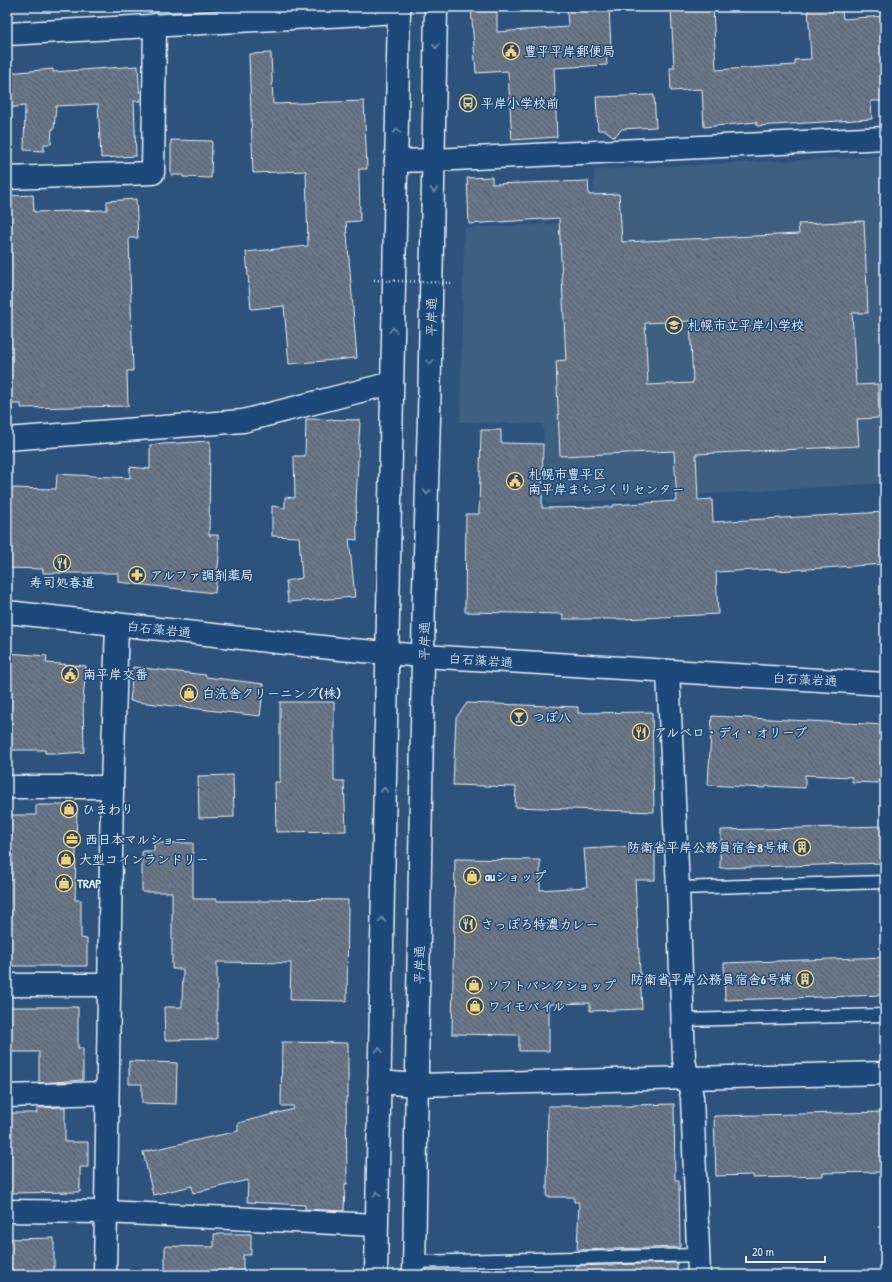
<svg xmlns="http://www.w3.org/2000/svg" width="892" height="1282" viewBox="0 0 892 1282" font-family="'Patrick Hand','Klee One',sans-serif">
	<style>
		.built { fill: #3e5e80 }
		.building { fill: url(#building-back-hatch); stroke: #e8f1f8; fill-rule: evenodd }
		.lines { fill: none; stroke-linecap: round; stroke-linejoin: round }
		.service-casing { stroke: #e8f1f8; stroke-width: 15 }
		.minor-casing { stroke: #e8f1f8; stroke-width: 25 }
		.secondary-casing { stroke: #e8f1f8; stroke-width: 25 }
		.trunk-casing { stroke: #e8f1f8; stroke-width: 25 }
		.service { stroke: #1f4a7a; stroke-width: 12 }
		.minor { stroke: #1f4a7a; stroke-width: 22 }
		.secondary { stroke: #1f4a7a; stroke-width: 22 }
		.trunk { stroke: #1f4a7a; stroke-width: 22 }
		.path-bridge { stroke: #e8f1f8; stroke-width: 2.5; stroke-dasharray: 1 3; stroke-linecap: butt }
		.oneway { stroke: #6f8dac }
		.labels { text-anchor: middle; stroke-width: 3; stroke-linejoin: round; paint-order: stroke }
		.poi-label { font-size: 13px; font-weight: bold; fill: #e8f1f8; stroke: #1f4a7a; text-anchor: start }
		.street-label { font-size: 13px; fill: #e8f1f8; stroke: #1f4a7a }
	</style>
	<defs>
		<pattern id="building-back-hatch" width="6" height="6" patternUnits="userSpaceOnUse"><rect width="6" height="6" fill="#677687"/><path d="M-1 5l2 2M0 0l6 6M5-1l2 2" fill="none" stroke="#58616c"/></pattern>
	</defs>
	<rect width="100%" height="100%" fill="#2d537d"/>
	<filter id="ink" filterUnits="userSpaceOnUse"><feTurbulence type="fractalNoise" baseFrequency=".025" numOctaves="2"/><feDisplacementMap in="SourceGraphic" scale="8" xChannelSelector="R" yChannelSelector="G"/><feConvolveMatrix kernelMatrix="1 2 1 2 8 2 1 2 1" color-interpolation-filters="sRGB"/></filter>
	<g filter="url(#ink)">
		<!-- built -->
		<path class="built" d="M885,156v327l-339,21 -3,-80 -83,-2 4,-194 129,-6 1,-52z"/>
		<!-- building -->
		<path class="building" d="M471,7h26v25l71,-5 -1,-20h42l2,41h-5l1,17 -53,3 3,69 -45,3 -4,-69 -32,2z
			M671,7h42l3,63 79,-5v-5l16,-1 -3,-52h34l1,12 42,-3v85h-14l1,18 -115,7v-4l-53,5 -2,-38 -31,2 -1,-23h4z
			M271,53l2,51 91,-3 3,68h-8l1,52 -14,1 11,136 -68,6 -5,-58 -33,3 -5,-57 62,-6 -2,-75 -53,2 -4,-119z
			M138,66l2,35h-6l2,55 -35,2 -3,-54 -42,2 -2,23h-2l-1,15h-7v7l-20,-1 1,-44 -18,2v-35l46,-4v3z
			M654,95l2,32 -34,2 -8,8 -9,-7h-7l-2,-33z
			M171,140l41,1 -1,37 -28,-1v-2h-12z
			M492,177v7l96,-3 1,14 30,-1 3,48 177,-8 -1,-10 66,-3 4,92h-16l4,72 22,-1 1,34 -22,1 2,27 -163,8 2,46 14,-1 1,23 172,-10v52l-109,7v-2l-60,3 2,42 -94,5h-61v-5l-98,-2 1,-98h13l2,-84h20v13l42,1 -1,64 71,-1v-2l64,-4 -3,-50 -114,5 -4,-95 10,-1 -7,-142 -90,6 -2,-46zM690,321l3,62 -45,2 -3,-62z
			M33,195l1,17 73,-2v-9l29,-2 2,39h-9l4,133h-6l1,35 -107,2v-4h-14v-208z
			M306,419l54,1 -4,82 1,38 -8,-1 6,58 -67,5 -2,-21 16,-3 -3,-41 -27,-1v-30l13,2v-11l10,1 -1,-42h11z
			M210,441l-1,94h9l1,22 -4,36 -97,-11v-9h-75v-4l-36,-1v-80l49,1 1,-15 73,4v-11l20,2v-24z
			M7,653l40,3 -1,7 40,3 -3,35 1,51 -28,2v-1h-11v-3h-38z
			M133,667l73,8v2l58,7 -4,32 -130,-15z
			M280,702h54v79h10l2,50 -70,1 -1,-50h5z
			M467,703l111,4v6l74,-1 2,100 -139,-5 1,-20 -63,-2 3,-67z
			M712,716l173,9v56l-7,-1v3l-26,-1v-5l-47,-2v13l-39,-2 -1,2 -57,-3z
			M233,775l1,42 -35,1 -1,-42z
			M36,805h41l-2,95h6v38l6,1v27h-80v-151h29z
			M885,826v37l-165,5v-27h1v-11z
			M154,843h39v56h24v2h53v-2l78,1 -1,101 -57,-1 1,-37 -74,-1v77l-52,1 -1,-33h18l1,-38h-11v-77h-30v-41h12z
			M655,845v35h-20l7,129 -52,2v-8l-41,1v47h-30v-16l-67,-1 3,-175 85,1v30l47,-3 -3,-38z
			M885,957v38l-160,5 -1,-37z
			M7,1007h71v41h5v32l-44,3v-31h-32z
			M282,1042l66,1v54h-2l1,87h-2l-1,27 -39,-2v-4l-58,-3 1,-22 -55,13 -1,-7 -39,9 -10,-43 95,-21v-8l56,-14 -1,-3h-12z
			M129,1061l48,2 -1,41 -34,-1v-19h-13z
			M674,1104l1,76h4l1,67 -103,3 2,-48h-5v-5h-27l1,-91h85v-1z
			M65,1107v35h23v25h-8v25l-73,1v-80h30v-5z
			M885,1112v60l-62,1v3l-70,2v-3l-37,1 -2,-60z
			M214,1234h37v21h-8v20h-78v-29l49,1z
			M54,1238v37h-47v-36z
			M677,1263v12h-101v-9z"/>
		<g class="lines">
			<!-- service casing -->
			<g class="service-casing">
				<path id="service" d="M678,888l207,-6
					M682,1020l203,-5
					M414,1262l285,-7"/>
			</g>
			<!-- minor casing -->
			<g class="minor-casing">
				<path id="minor" d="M7,34l392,-22
					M396,161l38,-1 451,-22
					M7,178l146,-5 2,-148
					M7,439l236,-18 149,-38
					M668,671l10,217 6,172 8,37 7,178
					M7,787h105
					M7,985h102
					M379,1082l37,3 469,-12
					M7,1096l100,-3
					M7,1211l98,1 271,13
					M105,1275l7,-488 5,-163"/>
			</g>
			<!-- secondary casing -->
			<g class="secondary-casing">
				<path id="secondary" d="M7,612l333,37 83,7 462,28"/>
			</g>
			<!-- trunk casing -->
			<g class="trunk-casing">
				<path id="trunk" d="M376,1275l23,-1268
					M414,1275l10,-686 5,-171 7,-411"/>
			</g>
			<!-- service -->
			<use href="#service" class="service"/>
			<!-- minor -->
			<use href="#minor" class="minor"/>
			<!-- secondary -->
			<use href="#secondary" class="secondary"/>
			<!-- trunk -->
			<use href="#trunk" class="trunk"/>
			<!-- path-bridge -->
			<path class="path-bridge" d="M374,280l77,3"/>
		</g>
		<!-- one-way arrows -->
		<defs><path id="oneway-chevron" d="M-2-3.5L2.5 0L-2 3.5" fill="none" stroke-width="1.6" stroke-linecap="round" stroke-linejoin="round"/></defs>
		<g class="oneway">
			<use href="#oneway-chevron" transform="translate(436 46) rotate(91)"/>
			<use href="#oneway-chevron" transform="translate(397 131) rotate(-89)"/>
			<use href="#oneway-chevron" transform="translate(434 190) rotate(91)"/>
			<use href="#oneway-chevron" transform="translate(393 330) rotate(-89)"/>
			<use href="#oneway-chevron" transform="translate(430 362) rotate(91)"/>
			<use href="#oneway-chevron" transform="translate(427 492) rotate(92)"/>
			<use href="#oneway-chevron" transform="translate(384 790) rotate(-89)"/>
			<use href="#oneway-chevron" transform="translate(382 920) rotate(-89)"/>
			<use href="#oneway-chevron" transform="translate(379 1050) rotate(-89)"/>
			<use href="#oneway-chevron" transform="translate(377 1194) rotate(-89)"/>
		</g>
	</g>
	<!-- icons -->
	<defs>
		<g id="civic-ring" transform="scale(0.9)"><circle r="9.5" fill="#1f4a7a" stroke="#ffd166" stroke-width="1.5"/><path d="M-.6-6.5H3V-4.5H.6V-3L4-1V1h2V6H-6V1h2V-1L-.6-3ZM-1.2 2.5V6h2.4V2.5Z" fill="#ffd166"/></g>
		<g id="bus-ring" transform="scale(0.9)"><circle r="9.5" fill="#1f4a7a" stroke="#ffd166" stroke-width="1.5"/><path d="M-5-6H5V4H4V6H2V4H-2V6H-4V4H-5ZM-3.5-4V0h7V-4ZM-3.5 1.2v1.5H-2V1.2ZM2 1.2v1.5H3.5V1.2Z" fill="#ffd166"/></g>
		<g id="school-ring" transform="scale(0.9)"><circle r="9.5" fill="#1f4a7a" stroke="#ffd166" stroke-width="1.5"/><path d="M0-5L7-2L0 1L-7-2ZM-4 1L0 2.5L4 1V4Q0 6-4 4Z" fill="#ffd166"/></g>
		<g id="restaurant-ring" transform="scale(0.9)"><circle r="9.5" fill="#1f4a7a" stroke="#ffd166" stroke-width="1.5"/><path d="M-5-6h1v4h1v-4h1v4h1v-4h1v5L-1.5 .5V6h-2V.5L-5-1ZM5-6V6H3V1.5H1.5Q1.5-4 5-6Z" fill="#ffd166"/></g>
		<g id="pharmacy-ring" transform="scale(0.9)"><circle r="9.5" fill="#1f4a7a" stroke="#ffd166" stroke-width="1.5"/><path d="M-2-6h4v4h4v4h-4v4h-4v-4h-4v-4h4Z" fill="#ffd166"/></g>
		<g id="shop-ring" transform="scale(0.9)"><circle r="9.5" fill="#1f4a7a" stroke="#ffd166" stroke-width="1.5"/><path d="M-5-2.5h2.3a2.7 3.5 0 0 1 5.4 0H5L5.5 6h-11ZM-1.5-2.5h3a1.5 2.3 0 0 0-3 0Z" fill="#ffd166"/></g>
		<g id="bar-ring" transform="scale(0.9)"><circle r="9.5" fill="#1f4a7a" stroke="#ffd166" stroke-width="1.5"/><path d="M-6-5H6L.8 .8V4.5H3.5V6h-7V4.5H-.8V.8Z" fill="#ffd166"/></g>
		<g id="office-ring" transform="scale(0.9)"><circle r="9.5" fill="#1f4a7a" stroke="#ffd166" stroke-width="1.5"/><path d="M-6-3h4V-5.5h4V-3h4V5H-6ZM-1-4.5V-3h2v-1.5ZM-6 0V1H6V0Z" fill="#ffd166"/></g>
		<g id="building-ring" transform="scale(0.9)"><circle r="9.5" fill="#1f4a7a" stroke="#ffd166" stroke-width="1.5"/><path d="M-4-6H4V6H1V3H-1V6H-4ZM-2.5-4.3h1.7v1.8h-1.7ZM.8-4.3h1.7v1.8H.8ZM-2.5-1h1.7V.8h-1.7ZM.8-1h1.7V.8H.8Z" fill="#ffd166"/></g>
	</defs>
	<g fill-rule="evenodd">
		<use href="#civic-ring" x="511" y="51"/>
		<use href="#bus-ring" x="468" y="103"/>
		<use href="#school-ring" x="674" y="325"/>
		<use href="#civic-ring" x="515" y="481"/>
		<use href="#restaurant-ring" x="62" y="563"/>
		<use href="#pharmacy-ring" x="137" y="575"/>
		<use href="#civic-ring" x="70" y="674"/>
		<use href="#shop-ring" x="189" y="693"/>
		<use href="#bar-ring" x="519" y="717"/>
		<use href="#restaurant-ring" x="641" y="732"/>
		<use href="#shop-ring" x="69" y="809"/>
		<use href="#office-ring" x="72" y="839"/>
		<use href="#building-ring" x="802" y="847"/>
		<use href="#shop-ring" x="66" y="859"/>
		<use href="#shop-ring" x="472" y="876"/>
		<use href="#shop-ring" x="64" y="883"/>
		<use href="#restaurant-ring" x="468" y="924"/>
		<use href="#building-ring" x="805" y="979"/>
		<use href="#shop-ring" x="474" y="985"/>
		<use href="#shop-ring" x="475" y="1006"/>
	</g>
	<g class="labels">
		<!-- poi labels -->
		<g class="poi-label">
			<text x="524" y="56">豊平平岸郵便局</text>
			<text x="481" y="108">平岸小学校前</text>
			<text x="687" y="330">札幌市立平岸小学校</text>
			<text x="528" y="479">札幌市豊平区<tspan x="528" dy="15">南平岸まちづくりセンター</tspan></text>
			<text x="150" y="580">アルファ調剤薬局</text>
			<text x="62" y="587" text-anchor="middle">寿司処春道</text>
			<text x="83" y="679">南平岸交番</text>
			<text x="202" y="698">白洗舎クリーニング(株)</text>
			<text x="532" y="722">つぼ八</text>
			<text x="654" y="737">アルベロ・ディ・オリーブ</text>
			<text x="82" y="814">ひまわり</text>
			<text x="85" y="844">西日本マルショー</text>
			<text x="789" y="852" text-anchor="end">防衛省平岸公務員宿舎8号棟</text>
			<text x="79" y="864">大型コインランドリー</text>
			<text x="485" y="881">auショップ</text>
			<text x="77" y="888">TRAP</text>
			<text x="481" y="929">さっぽろ特濃カレー</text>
			<text x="792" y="984" text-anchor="end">防衛省平岸公務員宿舎6号棟</text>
			<text x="487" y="990">ソフトバンクショップ</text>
			<text x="488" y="1011">ワイモバイル</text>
		</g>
		<!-- street labels -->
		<g class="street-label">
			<text transform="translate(431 317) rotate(-89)" y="5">平岸通</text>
			<text transform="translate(159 629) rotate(6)" y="5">白石藻岩通</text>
			<text transform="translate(424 641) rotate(-89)" y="5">平岸通</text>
			<text transform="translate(481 660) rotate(4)" y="5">白石藻岩通</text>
			<text transform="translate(805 679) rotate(3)" y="5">白石藻岩通</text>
			<text transform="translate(419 965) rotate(-89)" y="5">平岸通</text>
		</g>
	</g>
	<!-- margin -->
	<rect width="892" height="1282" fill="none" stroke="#1f4a7a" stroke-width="24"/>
	<rect x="12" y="12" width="868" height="1258" fill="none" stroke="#e8f1f8" stroke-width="1.5" filter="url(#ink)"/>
	<!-- scale -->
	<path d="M746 1256v6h79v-6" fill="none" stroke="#e8f1f8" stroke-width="2"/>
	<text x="752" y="1256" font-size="12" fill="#e8f1f8" stroke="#1f4a7a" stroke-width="3" paint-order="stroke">20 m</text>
</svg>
